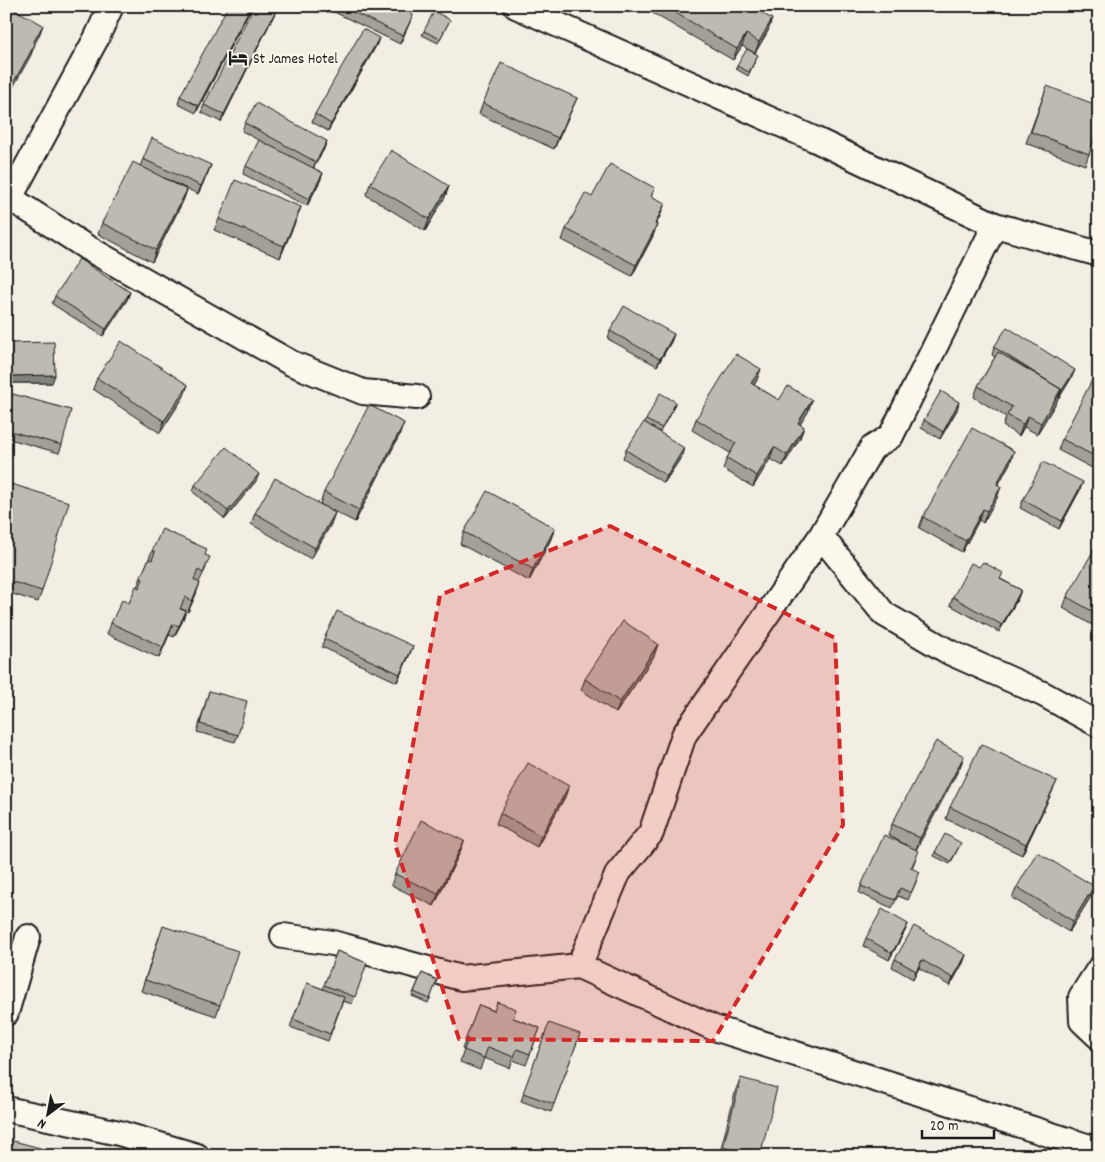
<svg xmlns="http://www.w3.org/2000/svg" width="1105" height="1162" viewBox="0 0 1105 1162" font-family="Dekko,sans-serif">
	<style>
		.lines { fill: none; stroke-linecap: round; stroke-linejoin: round }
		.minor-casing { stroke: #1c1c1c; stroke-width: 28 }
		.minor { stroke: #fbf7ec; stroke-width: 24 }
		.wall { fill: #a3a098; stroke: #1c1c1c }
		.shaded-wall { fill: #84827c; stroke: #1c1c1c }
		.building { fill: #bdbab1; stroke: #1c1c1c }
		.marked { fill: #d62828; fill-opacity: 0.2; stroke: #d62828; stroke-width: 4; stroke-dasharray: 10 6; stroke-linejoin: round }
		.labels { text-anchor: middle; stroke-width: 4; stroke-linejoin: round; paint-order: stroke }
		.poi-label { font-size: 15px; fill: #1c1c1c; stroke: #fbf7ec; text-anchor: start }
	</style>
	<rect width="100%" height="100%" fill="#f2eee4"/>
	<filter id="ink" filterUnits="userSpaceOnUse"><feTurbulence type="fractalNoise" baseFrequency=".02" numOctaves="2"/><feDisplacementMap in="SourceGraphic" scale="10" xChannelSelector="R" yChannelSelector="G"/><feConvolveMatrix kernelMatrix="1 2 1 2 8 2 1 2 1" color-interpolation-filters="sRGB"/></filter>
	<g filter="url(#ink)">
		<g class="lines">
			<!-- minor casing -->
			<g class="minor-casing">
				<path id="minor" d="M516,6l298,133 181,86 104,29
					M10,198l76,49 205,116 72,29 54,5
					M6,205l91,-168 14,-31
					M995,225l-104,211 -19,12 -51,88 -137,199 -33,98 -33,40 -39,93 135,62 385,122
					M821,536l63,78 65,38 94,42 56,31
					M283,936l50,7 128,35 118,-12
					M1099,969l-18,28 1,24 17,16
					M6,1013l22,-76
					M6,1109l113,24 78,23"/>
			</g>
			<!-- minor -->
			<use href="#minor" class="minor"/>
		</g>
		<!-- wall -->
		<path class="wall" d="M252,6l-56,107 -18,-9 2,-8z
			M322,6h73l15,16 -10,22z
			M643,6h122l-4,7 7,18 -13,22 -13,-7 -9,14 -91,-53z
			M275,13l-54,109 -20,-10 3,-7z
			M450,20l-12,23 -16,-8 2,-4z
			M379,38l-3,8 -48,85 -16,-9 3,-8z
			M758,55l-10,21 -12,-7 1,-3z
			M1047,86l52,41 -14,38 -59,-22z
			M577,98l-5,11 -18,40 -75,-35 4,-11z
			M245,123l79,26 -11,19 10,5 -3,8 -13,25 -64,-32 3,-8 30,-16 -34,-19z
			M143,159l68,6 -13,29 -34,-16 23,12 -4,11 -31,61 -54,-28 4,-11 38,-57z
			M370,184l79,2 -4,11 -20,34 -59,-36z
			M652,196l9,18 -5,10 -3,12 -21,40 -70,-36 4,-11 26,-32z
			M301,207l-21,51 -66,-28 5,-11z
			M130,292l-3,8 -24,36 -51,-32 3,-8z
			M610,331l64,3 -3,8 -14,24 -49,-27z
			M8,343l44,40h-46v-34z
			M994,347l78,30 -13,21 -1,-1 -1,4 -20,33 -13,-7 -5,9 -16,-10 3,-9 -32,-20 4,-11 17,-29 -3,-2z
			M97,378l87,18 -24,37 -67,-44z
			M757,380l-3,5 25,15 29,12 -8,12 4,3 -4,11 -17,28 -13,-7 -17,28 -30,-18 4,-11 3,-5 -38,-23 4,-11z
			M1099,381v79l-5,9 -36,-19 4,-11z
			M13,394l49,51 -3,8 -53,-15v-21z
			M675,405l-15,27 -7,-4 29,28 -18,27 -41,-25 3,-8 19,-27 1,-3z
			M957,410l-17,29 -19,-11 3,-8z
			M400,434l-45,88 -35,-18 4,-12z
			M1014,451l-4,12 -12,22 -1,13 -14,25 -4,-3 -17,32 -43,-24 4,-11z
			M256,481l-31,38 -32,-27 2,-7z
			M6,487l36,104 -4,11 -32,-10z
			M1080,490l-21,39 -39,-21 3,-8z
			M255,513l76,11 -20,35 -60,-35z
			M464,532l87,7 -22,42 -69,-37z
			M1099,547v94l-6,-3 4,-10 -34,-20 4,-11z
			M152,551l53,4 1,13 -7,14 -3,12 -8,18 -7,-3 5,2 -4,11 -8,15 -5,-2 -10,23 -52,-24 4,-11 18,-20 8,-16z
			M1001,579l20,11 -3,8 -19,34 -49,-27 3,-8z
			M324,639l86,15 -13,28 -75,-35z
			M658,644l-4,12 -38,57 -35,-23 4,-11z
			M209,691l29,44 -3,7 -38,-10z
			M964,756l-4,11 -44,82v9l-4,10 5,12 -9,20 -10,-4 -6,12 -33,-15 2,-7 45,-41 -18,-10 4,-11z
			M1052,792l-30,63 -76,-36 4,-12z
			M565,797l-28,50 -41,-23 4,-11z
			M464,841l-4,11 -26,54 -43,-21 4,-11z
			M959,847l-9,17 -16,-8 1,-4z
			M1094,886l-4,12 -21,34 -57,-34 5,-11z
			M908,924l-3,7 -16,29 -26,-14 3,-8z
			M159,937l61,68 -4,11 -75,-25z
			M337,951l30,12 -15,41 -9,-3 -15,40 -38,-14 17,-44 16,6z
			M966,955l-3,8 -13,23 -31,-18 -6,11 -21,-12 3,-8z
			M422,973l15,7 -9,23 -16,-7z
			M479,1005l61,23 -14,37 -13,-5 -3,8 -26,-10 -4,12 -20,-8 4,-12 -2,-1z
			M546,1031l34,3 -29,78 -30,-11z
			M741,1078l19,78h-41l17,-67z"/>
		<!-- shaded-wall -->
		<path class="shaded-wall" d="M251,6h1l-56,107 2,-7z
			M278,6l-3,7 -54,109 3,-8z
			M764,6h1l-6,12 2,-8z
			M413,15l-3,7 -10,22 3,-8z
			M772,19l-4,12 -13,22 4,-11z
			M43,25l-4,11 -10,18 4,-11z
			M746,34l-4,12 -9,14 4,-11z
			M379,38l-3,8 -48,85 3,-7z
			M35,44l-4,11 -25,45v-4z
			M577,98l-5,11 -18,40 4,-11z
			M327,141l-3,8 -11,20 3,-7z
			M211,165l-3,8 -10,21 3,-8z
			M323,173l-3,8 -13,25 2,-7z
			M449,186l-4,11 -20,34 4,-12z
			M187,190l-4,11 -31,61 4,-12z
			M665,203l-4,11 -10,21 4,-11z
			M301,207l-4,11 -17,40 4,-12z
			M657,225l-4,11 -21,40 4,-11z
			M130,292l-3,8 -24,36 3,-7z
			M674,334l-3,8 -14,24 3,-7z
			M761,369l-4,11 -10,15 4,-12z
			M1075,370l-3,7 -13,21 3,-8z
			M55,375l-3,8h-46l3,-7z
			M188,385l-4,11 -24,37 4,-12z
			M1061,389l-4,12 -20,33 4,-11z
			M812,400l-4,12 -14,22 4,-11z
			M959,402l-2,8 -17,29 3,-7z
			M1028,416l-4,11 -5,9 4,-12z
			M404,423l-4,11 -45,88 4,-12z
			M804,427l-4,11 -17,28 4,-11z
			M774,447l-4,12 -17,28 4,-11z
			M684,448l-2,8 -18,27 3,-7z
			M1014,451l-4,12 -17,32 4,-11z
			M1099,457v3l-5,9z
			M259,474l-3,7 -31,38 3,-8z
			M1083,482l-3,8 -21,39 3,-8z
			M1001,487l-4,11 -14,25 4,-12z
			M983,509l-4,11 -17,32 4,-11z
			M335,513l-4,11 -20,35 4,-11z
			M555,528l-4,11 -22,42 4,-12z
			M200,583l-4,11 -8,18 4,-11z
			M1021,590l-3,8 -19,34 3,-7z
			M186,611l-4,11 -8,15 5,-11z
			M173,624l-4,11 -10,23 4,-11z
			M658,644l-4,12 -38,57 4,-11z
			M413,646l-3,8 -13,28 3,-8z
			M964,756l-4,11 -44,83 4,-12z
			M1057,781l-5,11 -30,63 4,-11z
			M569,786l-4,11 -28,50 4,-11z
			M464,841l-4,11 -26,54 4,-12z
			M1094,886l-4,12 -21,34 4,-11z
			M908,924l-3,7 -16,29 3,-7z
			M966,955l-3,8 -13,23 3,-8z
			M922,960l-3,8 -6,11 3,-8z"/>
		<!-- building -->
		<path class="building" d="M228,6h23l-53,100 -18,-10z
			M254,6h24l-54,108 -20,-9z
			M341,6h54l18,9 -10,21z
			M664,6h86l22,13 -13,23 -13,-8 -9,15z
			M754,6h10l-3,4z
			M10,7l33,18 -10,18 2,1 -29,52v-82z
			M434,11l16,9 -10,19 -16,-8z
			M363,29l16,9 -48,86 -16,-10z
			M747,49l11,6 -9,17 -12,-6z
			M501,63l76,35 -19,40 -75,-35z
			M1047,86l52,20v21l-10,27 -58,-22z
			M256,103l71,38 -11,21 -71,-39z
			M152,138l59,27 -10,21 -58,-27z
			M259,140l64,33 -14,26 -63,-33z
			M391,150l58,36 -20,33 -59,-35z
			M133,162l54,28 -31,60 -54,-27z
			M610,164l45,24 -4,8 14,7 -10,21 2,1 -21,40 -70,-36 19,-36 7,4z
			M235,180l66,27 -17,39 -65,-27z
			M79,259l51,33 -24,37 -51,-33z
			M624,306l50,28 -14,25 -50,-28z
			M1007,327l68,43 -13,20 -68,-43z
			M121,341l67,44 -24,36 -67,-43z
			M54,342l1,33 -46,1 -1,-33z
			M998,352l63,37 -20,34 -13,-7 -5,8 -16,-9 5,-8 -34,-21z
			M736,354l25,15 -10,14 28,17 9,-14 24,14 -14,23 6,4 -17,28 -13,-8 -17,29 -30,-18 9,-15 -40,-24z
			M1093,378l6,3v76l-1,1 -36,-19z
			M941,391l18,11 -16,30 -19,-12z
			M660,393l16,9 -14,26 -16,-8z
			M13,394l58,16 -9,35 -56,-15v-10z
			M369,405l35,18 -45,87 -35,-18z
			M644,422l40,26 -17,28 -41,-26z
			M972,428l42,23 -17,33 4,3 -14,24 -4,-2 -17,32 -43,-24z
			M226,447l33,27 -31,37 -33,-26z
			M1043,462l40,20 -21,39 -39,-21z
			M275,478l60,35 -20,35 -60,-35z
			M8,483l61,19 -27,89 -36,-11v-92z
			M487,491l68,37 -22,41 -69,-37z
			M162,529l45,20 -2,6 5,2 -7,16 -5,-3 -4,10 6,3 -8,18 -7,-4 -5,12 6,2 -7,15 -6,-2 -10,23 -52,-24 11,-23 7,3 7,-17 3,2 4,-9 -3,-1 9,-19 3,1 3,-8 -3,-1z
			M1096,546l3,1v68l-32,-18z
			M983,562l20,11 -3,6 21,11 -19,35 -49,-28 18,-34 8,4z
			M337,611l76,35 -13,28 -76,-35z
			M623,621l35,23 -38,58 -35,-23z
			M209,691l38,10 -9,34 -38,-11z
			M936,741l28,15 -44,82 -28,-14z
			M981,744l76,37 -31,63 -76,-37z
			M528,763l41,23 -28,50 -41,-23z
			M421,820l43,21 -26,53 -43,-20z
			M945,834l16,9 -10,18 -16,-9z
			M884,835l35,16 -8,17 9,4 -9,21 -11,-5 -5,12 -34,-14z
			M1037,852l57,34 -21,35 -56,-34z
			M882,909l26,15 -16,29 -26,-15z
			M163,926l75,25 -18,54 -75,-25z
			M914,926l52,29 -13,23 -31,-18 -6,11 -21,-12z
			M337,951l30,12 -12,34 -31,-12z
			M422,973l15,7 -7,19 -16,-7z
			M307,983l37,14 -14,37 -37,-15z
			M497,1002l19,7 -3,9 27,10 -10,26 -13,-5 -3,8 -26,-10 -4,11 -20,-8 4,-11 -2,-1 13,-33 15,6z
			M549,1023l31,11 -26,70 -31,-11z
			M741,1078l36,10 -17,68 -37,-9z
			M6,1139l38,10 -2,7h-36z"/>
	</g>
	<!-- marked area -->
	<path class="marked" d="M610,526l225,112 8,187 -130,216 -254,-2 -64,-195 45,-249z"/>
	<!-- icons -->
	<defs>
		<g id="hotel-bare" transform="scale(1.5)"><path d="M-6-4.5h1.5V1H6V5H4.5V3h-9V5H-6ZM-4 0a1.8 1.8 0 1 1 3.6 0ZM.5 0V-2.5h3Q6-2.5 6 0Z" fill="#1c1c1c" stroke="#fbf7ec" stroke-width="2.5" paint-order="stroke"/></g>
	</defs>
	<g fill-rule="evenodd">
		<use href="#hotel-bare" x="238" y="58"/>
	</g>
	<g class="labels">
		<!-- poi labels -->
		<g class="poi-label">
			<text x="253" y="63">St James Hotel</text>
		</g>
	</g>
	<!-- margin -->
	<rect width="1105" height="1162" fill="none" stroke="#fbf7ec" stroke-width="25"/>
	<rect x="12" y="12" width="1080" height="1137" fill="none" stroke="#1c1c1c" stroke-width="2" filter="url(#ink)"/>
	<!-- north arrow -->
	<g transform="translate(48 1114) rotate(212)" stroke="#fbf7ec" stroke-width="4" paint-order="stroke">
	<path d="M0-4L9 19L0 12L-9 19Z" fill="#1c1c1c"/>
	<text y="-8" font-size="14" font-weight="bold" text-anchor="middle" fill="#1c1c1c">N</text>
	</g>
	<!-- scale -->
	<path d="M922 1130v8h72v-8" fill="none" stroke="#1c1c1c" stroke-width="2.5"/>
	<text x="930" y="1130" font-size="15" fill="#1c1c1c" stroke="#fbf7ec" stroke-width="4" paint-order="stroke">20 m</text>
</svg>
